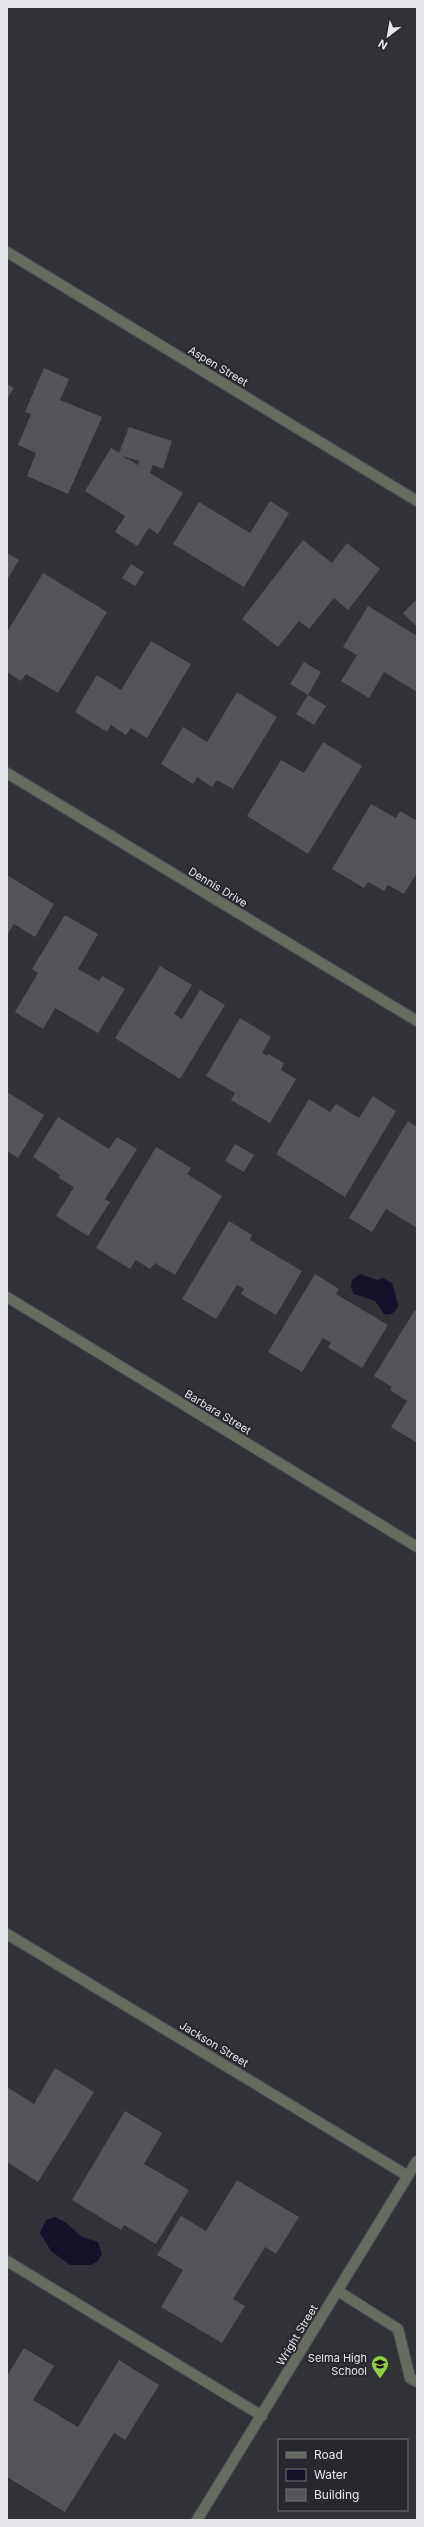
<svg xmlns="http://www.w3.org/2000/svg" width="424" height="2527" viewBox="0 0 424 2527" font-family="Inter,sans-serif">
	<style>
		.water { fill: #14122a }
		.building { fill: #54545b; fill-rule: evenodd }
		.lines { fill: none; stroke-linecap: round; stroke-linejoin: round }
		.service-casing { stroke: #4e4e55; stroke-width: 12 }
		.minor-casing { stroke: #4e4e55; stroke-width: 12 }
		.service { stroke: #666d60; stroke-width: 10 }
		.minor { stroke: #666d60; stroke-width: 10 }
		.labels { text-anchor: middle; stroke-width: 4; stroke-linejoin: round; paint-order: stroke }
		.street-label { font-size: 11px; fill: #e6e7eb; stroke: #27272d }
		.poi-label { font-size: 11px; fill: #e6e7eb; stroke: #27272d; text-anchor: end }
	</style>
	<rect width="100%" height="100%" fill="#313138"/>
	<!-- water -->
	<path class="water" d="M360,1274l17,6 6,-2 9,5 6,22c-2,7 -7,11 -14,9l-9,-13 -21,-7 -3,-6 1,-8z
		M55,2217l10,5 17,15 16,5 4,12 -5,8 -6,3h-21l-19,-14 -11,-18 6,-13z"/>
	<!-- building -->
	<path class="building" d="M44,368l25,11 -9,21 42,17 -34,77 -41,-18 9,-23 -18,-8 13,-31 -6,-2z
		M7,384l7,4 -7,11z
		M129,427l43,14 -9,28 -10,-4 -3,8 33,20 -25,41 -9,-6 -12,18 -22,-14 10,-16 -40,-25 26,-43 8,5zM122,456l18,5 -2,4z
		M270,501l19,12 -45,74 -71,-43 26,-42 51,31z
		M303,540l29,23 15,-20 33,26 -32,41 -14,-12 -25,31 -10,-8 -21,26 -36,-28z
		M7,553l12,7 -12,20z
		M131,564l13,8 -9,14 -13,-8z
		M43,573l64,39 -49,81 -32,-19 -5,7 -14,-9v-40z
		M417,599v28l-14,-14z
		M368,606l49,30v56l-33,-20 -15,26 -28,-17 16,-26 -14,-8z
		M151,641l40,23 -44,74 -16,-10 -5,7 -15,-10 -4,7 -32,-20 22,-37 24,15z
		M304,662l17,10 -13,23 -18,-11z
		M237,692l40,25 -44,72 -16,-9 -5,7 -15,-10 -4,7 -32,-20 22,-37 24,15z
		M308,695l18,11 -12,19 -18,-11z
		M323,742l39,24 -54,88 -61,-38 34,-56 23,13z
		M371,804l25,14 4,-7 17,10v52l-13,21 -16,-9 -4,6 -16,-9 -4,6 -32,-19z
		M7,875l47,29 -19,33 -21,-13 -7,11z
		M65,915l33,19 -20,35 21,12 3,-5 23,13 -27,44 -43,-25 -12,21 -28,-17 23,-39 -6,-4z
		M160,966l32,19 -18,29 8,5 18,-29 25,15 -45,74 -65,-41z
		M240,1018l31,19 -9,16 5,3 1,-2 16,9 -3,7 15,9 -26,44 -39,-23 4,-7 -29,-17z
		M7,1092l37,23 -26,43 -11,-7z
		M373,1096l23,15 -51,86 -69,-43 33,-55 21,13 6,-8 23,14z
		M58,1117l51,32 8,-12 20,12 -32,50 5,3 -22,34 -32,-20 18,-29 -15,-9 1,-3 -27,-18z
		M408,1121l9,6v101l-31,-19 -14,23 -23,-14z
		M235,1144l19,11 -10,17 -19,-11z
		M156,1147l35,21 -4,6 35,22 -47,79 -20,-12 -5,6 -14,-9 -6,9 -34,-21z
		M229,1221l23,14 -2,5 52,31 -26,44 -35,-21 3,-5 -7,-4 -21,34 -34,-20z
		M315,1274l24,15 -3,5 52,31 -26,43 -34,-21 3,-4 -8,-5 -21,34 -34,-20z
		M415,1310l2,2v131l-26,-16 16,-26 -17,-11 2,-3 -18,-11z
		M55,2068l39,24 -56,90 -31,-20v-75l27,17z
		M125,2111l37,22 -18,31 45,26 -33,54 -32,-19 -3,5 -49,-30z
		M237,2180l62,37 -23,37 -11,-7 -32,52 12,7 -23,37 -61,-36 22,-37 -26,-15 24,-39 25,15z
		M24,2348l30,18 -21,34 45,27 41,-67 40,25 -34,55 -11,-7 -49,79 -58,-35v-101z"/>
	<g class="lines">
		<!-- service casing -->
		<g class="service-casing">
			<path id="service" d="M7,2261l255,155
				M338,2291l60,38 12,49 7,4"/>
		</g>
		<!-- minor casing -->
		<g class="minor-casing">
			<path id="minor" d="M7,252l410,249
				M7,773l410,248
				M7,1297l410,250
				M7,1934l401,242
				M197,2520l220,-359"/>
		</g>
		<!-- service -->
		<use href="#service" class="service"/>
		<!-- minor -->
		<use href="#minor" class="minor"/>
	</g>
	<!-- icons -->
	<defs>
		<g id="school-pin" transform="scale(0.9)"><path d="M0 17L-7.5 6A9.5 9.5 0 1 1 7.5 6Z" fill="#8ece43" stroke="#27272d"/><path d="M0-5L7-2L0 1L-7-2ZM-4 1L0 2.5L4 1V4Q0 6-4 4Z" fill="#111"/></g>
	</defs>
	<g fill-rule="evenodd">
		<use href="#school-pin" x="380" y="2364"/>
	</g>
	<g class="labels">
		<!-- street labels -->
		<g class="street-label">
			<text transform="translate(218 366) rotate(31)" y="4">Aspen Street</text>
			<text transform="translate(218 887) rotate(31)" y="4">Dennis Drive</text>
			<text transform="translate(218 1412) rotate(31)" y="4">Barbara Street</text>
			<text transform="translate(214 2044) rotate(31)" y="4">Jackson Street</text>
			<text transform="translate(297 2335) rotate(-59)" y="4">Wright Street</text>
		</g>
		<!-- poi labels -->
		<g class="poi-label">
			<text x="367" y="2362">Selma High<tspan x="367" dy="13">School</tspan></text>
		</g>
	</g>
	<!-- border -->
	<rect width="424" height="2527" fill="none" stroke="#e6e7eb" stroke-width="16"/>
	<!-- legend -->
	<rect x="278" y="2439" width="130" height="72" fill="#27272d" stroke="#737479"/>
	<rect x="286" y="2452" width="20" height="6" fill="#666d60" stroke="#737479"/>
	<text x="314" y="2459" font-size="12" fill="#e6e7eb">Road</text>
	<rect x="286" y="2469" width="20" height="12" fill="#14122a" stroke="#737479"/>
	<text x="314" y="2479" font-size="12" fill="#e6e7eb">Water</text>
	<rect x="286" y="2489" width="20" height="12" fill="#54545b" stroke="#737479"/>
	<text x="314" y="2499" font-size="12" fill="#e6e7eb">Building</text>
	<!-- north arrow -->
	<g transform="translate(388 36) rotate(211)" stroke="#27272d" stroke-width="3" paint-order="stroke">
	<path d="M0-3L7 15L0 10L-7 15Z" fill="#e6e7eb"/>
	<text y="-6" font-size="11" font-weight="bold" text-anchor="middle" fill="#e6e7eb">N</text>
	</g>
</svg>
